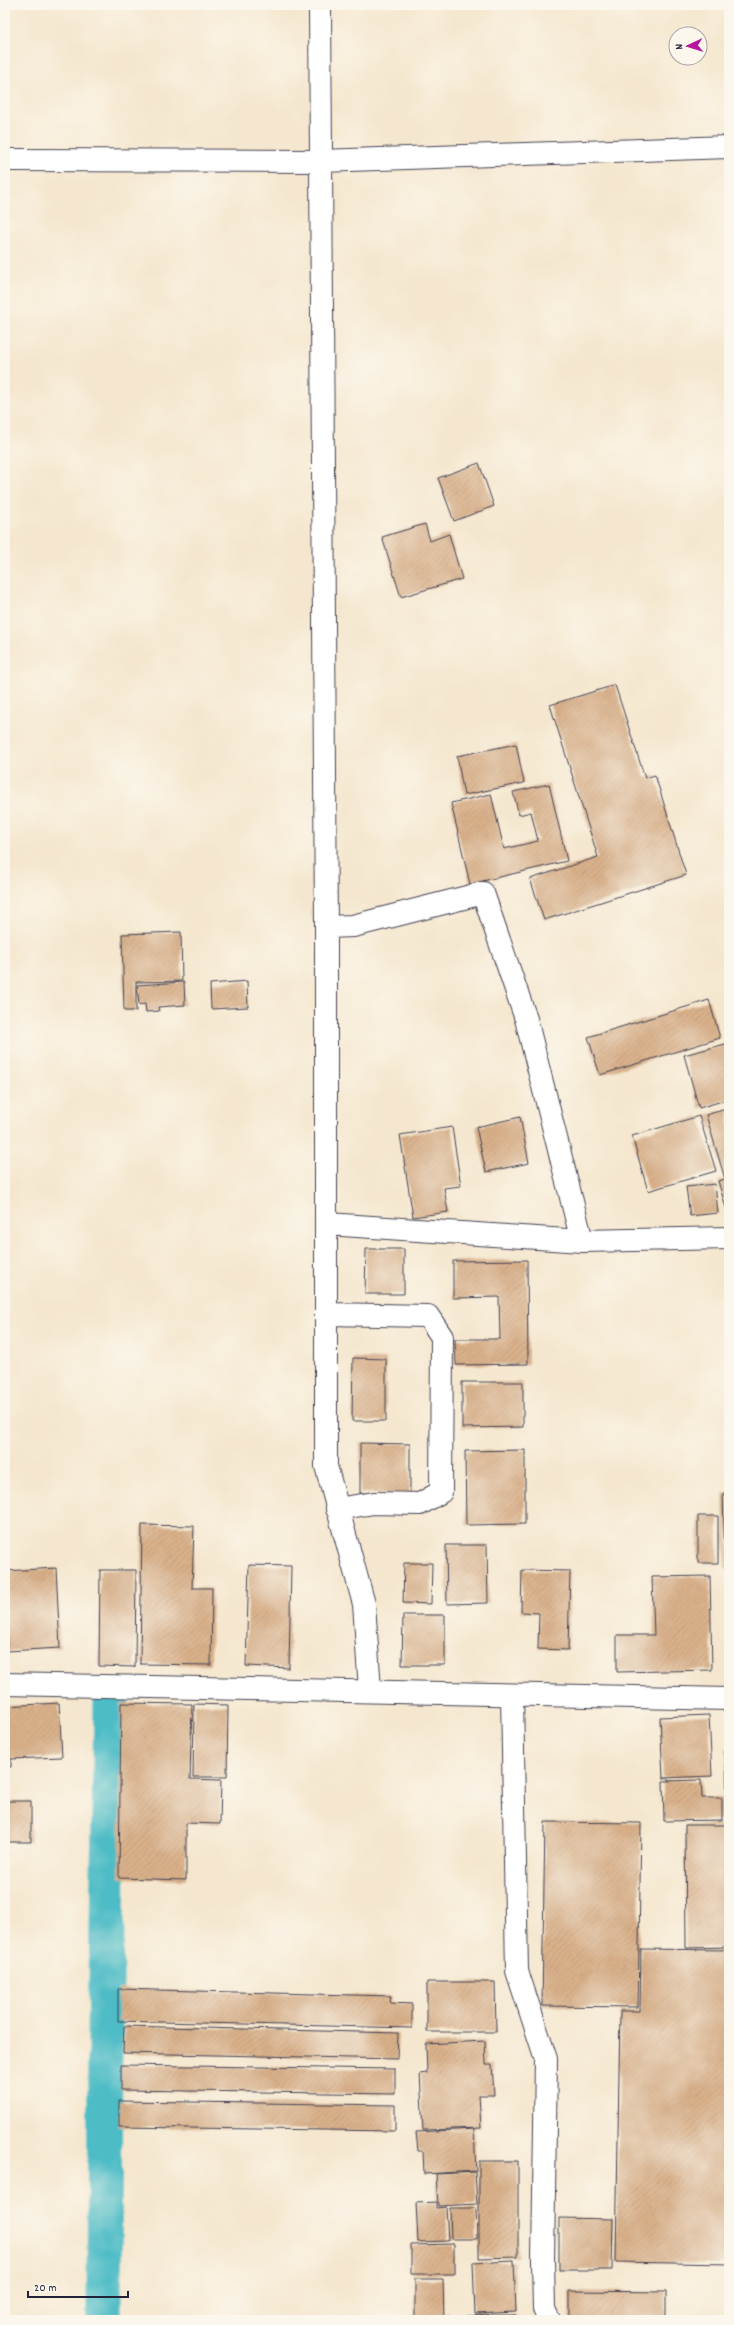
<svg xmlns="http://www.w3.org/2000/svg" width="734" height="2325" viewBox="0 0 734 2325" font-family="Dekko,sans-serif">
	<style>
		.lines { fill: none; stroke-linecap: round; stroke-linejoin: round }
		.canal { stroke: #4dbcc6; stroke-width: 35 }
		.building { fill: url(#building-hatch) }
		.minor-casing { stroke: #424051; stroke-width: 24 }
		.minor { stroke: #fff; stroke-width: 22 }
	</style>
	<defs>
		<pattern id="building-hatch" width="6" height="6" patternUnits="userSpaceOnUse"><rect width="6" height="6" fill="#d9b18a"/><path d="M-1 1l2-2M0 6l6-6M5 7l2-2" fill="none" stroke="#ba9878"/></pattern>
	</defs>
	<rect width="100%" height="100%" fill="#fbf7ec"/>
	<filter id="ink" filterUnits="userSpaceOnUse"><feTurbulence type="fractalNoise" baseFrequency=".025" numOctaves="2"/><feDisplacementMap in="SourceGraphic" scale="8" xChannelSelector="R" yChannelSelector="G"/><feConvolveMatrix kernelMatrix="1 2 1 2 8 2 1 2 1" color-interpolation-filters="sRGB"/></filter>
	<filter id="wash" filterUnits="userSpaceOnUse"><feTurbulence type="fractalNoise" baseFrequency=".012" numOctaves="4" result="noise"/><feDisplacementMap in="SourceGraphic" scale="16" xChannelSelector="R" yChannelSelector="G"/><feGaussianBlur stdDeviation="0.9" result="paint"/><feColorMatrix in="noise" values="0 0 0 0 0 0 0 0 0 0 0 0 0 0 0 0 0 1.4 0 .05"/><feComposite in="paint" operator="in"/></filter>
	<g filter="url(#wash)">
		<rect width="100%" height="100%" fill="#f5e7cf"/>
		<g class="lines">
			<!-- canal -->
			<path class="canal" d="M104,2320l1,-283 6,-334"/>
		</g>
		<g id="blocks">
			<!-- building -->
			<path class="building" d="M479,463l15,43 -40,15 -16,-43z
				M425,524l5,17 19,-7 13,45 -61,18 -19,-60z
				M615,685l30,93 10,-3 31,100 -142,45 -14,-41 68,-22 -48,-152z
				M516,744l8,39 -60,12 -7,-39z
				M549,784l18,77 -97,23 -19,-81 40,-9 13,55 34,-8 -7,-29 -12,3 -6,-23z
				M181,932l1,49 -46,1v29h-12l-2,-77z
				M247,981l1,26 -37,2 -1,-25z
				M184,982l1,23 -27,2 1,4 -13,1 -1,-8 -6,1 -2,-20z
				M709,1000l11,38 -120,37 -12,-38z
				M729,1027v11l-3,-10z
				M729,1043v56l-30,9 -15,-53z
				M729,1108v110l-11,-37 7,-2 -19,-64z
				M699,1116l17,55 -68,20 -16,-55z
				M520,1117l9,46 -43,9 -10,-45z
				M452,1127l9,59 -17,2 4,24 -35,5 -13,-82z
				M715,1184l3,29 -28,3 -4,-29z
				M366,1249h38v45h-39z
				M527,1260l1,104 -72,1 -1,-26h45l-1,-42 -46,1v-37z
				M353,1358l33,1v62h-34z
				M462,1382h61v45l-61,1z
				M360,1443l50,1v50l-50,-1z
				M525,1450v74l-59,1 -1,-74z
				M723,1493h6v76h-4z
				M698,1516h20v47h-20z
				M142,1525l52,1 -2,62h20l-1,77 -71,-1z
				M446,1545h41l1,58 -41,1z
				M404,1563h28l-1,41 -28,-1z
				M249,1565l42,1 -2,102 -43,-2z
				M56,1568l4,80 -53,3 -2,-80z
				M100,1570h36l-1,97 -36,-1z
				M522,1570l48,1 -2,79 -30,-1 1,-36 -18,-1z
				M710,1576l2,94 -95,2v-37h37l-2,-58z
				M403,1615h42v50h-43z
				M59,1703l3,54 -51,2v8h-6v-61z
				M121,1703l71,1 -2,75 31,1 -1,44 -34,-1v57l-67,-2z
				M194,1704l34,1 -1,72h-34z
				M709,1715l3,61 -49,2 -3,-61z
				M729,1748v76h-2l-1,-75z
				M701,1780l1,18h20v22l-58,1 -1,-40z
				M5,1801h26v41h-26z
				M545,1822l96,1 -3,184 -96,-1z
				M685,1825h44v122l-43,1z
				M641,1949l88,1v314l-113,-2 4,-251h20z
				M427,1982h68l1,50h-69z
				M118,1989l273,7 -1,7 22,1v24l-294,-7z
				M124,2026l274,7 -1,26 -274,-6z
				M485,2041l1,23h6l2,31h-15l2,33 -58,2 -3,-56 7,-1 -1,-29z
				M121,2065l274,4v25l-274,-4z
				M119,2101l276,4v26l-276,-4z
				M474,2129l2,42 -52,3 -1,-23h-5l-2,-19z
				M479,2161h39v96l-39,1z
				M475,2172l2,32 -39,2 -2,-32z
				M436,2202v6l10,-1 2,34 -30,1 -2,-39z
				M450,2208h26l1,31h-26z
				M559,2218l54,1 -1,51h-53z
				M454,2244v30h-43v-29z
				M514,2261l2,51 -41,2 -2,-51z
				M415,2279h28l1,41h-29z
				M569,2291l97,1v28h-97z
				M516,2315v5h-69v-4z"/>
		</g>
	</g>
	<g filter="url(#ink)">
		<use href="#blocks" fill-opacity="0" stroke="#424051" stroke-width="1"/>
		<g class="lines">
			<!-- minor casing -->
			<g class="minor-casing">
				<path id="minor" d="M320,5l6,922v539l38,138 6,86
					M5,160l316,1 408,-14
					M326,927l27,-1 130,-33 43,126 56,222
					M327,1224l255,17 147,-3
					M328,1314l100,2 14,21 -1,155 -21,12 -46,-1 -37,6
					M5,1684l724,15
					M512,1695l5,276 29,88 -3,201 1,49 5,11"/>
			</g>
			<!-- minor -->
			<use href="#minor" class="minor"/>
		</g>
	</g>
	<!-- margin -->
	<rect width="734" height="2325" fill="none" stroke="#fbf7ec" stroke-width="20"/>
	<!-- north arrow -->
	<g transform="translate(688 46) rotate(266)"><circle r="19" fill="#fbf7ec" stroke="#a4a2a5"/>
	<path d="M0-3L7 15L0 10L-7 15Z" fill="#b5179e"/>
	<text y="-6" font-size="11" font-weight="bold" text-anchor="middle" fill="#22223b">N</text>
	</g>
	<!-- scale -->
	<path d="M28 2291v6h100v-6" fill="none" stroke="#22223b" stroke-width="2"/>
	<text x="34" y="2291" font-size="12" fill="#22223b" stroke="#fbf7ec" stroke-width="3" paint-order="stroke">20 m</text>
</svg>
